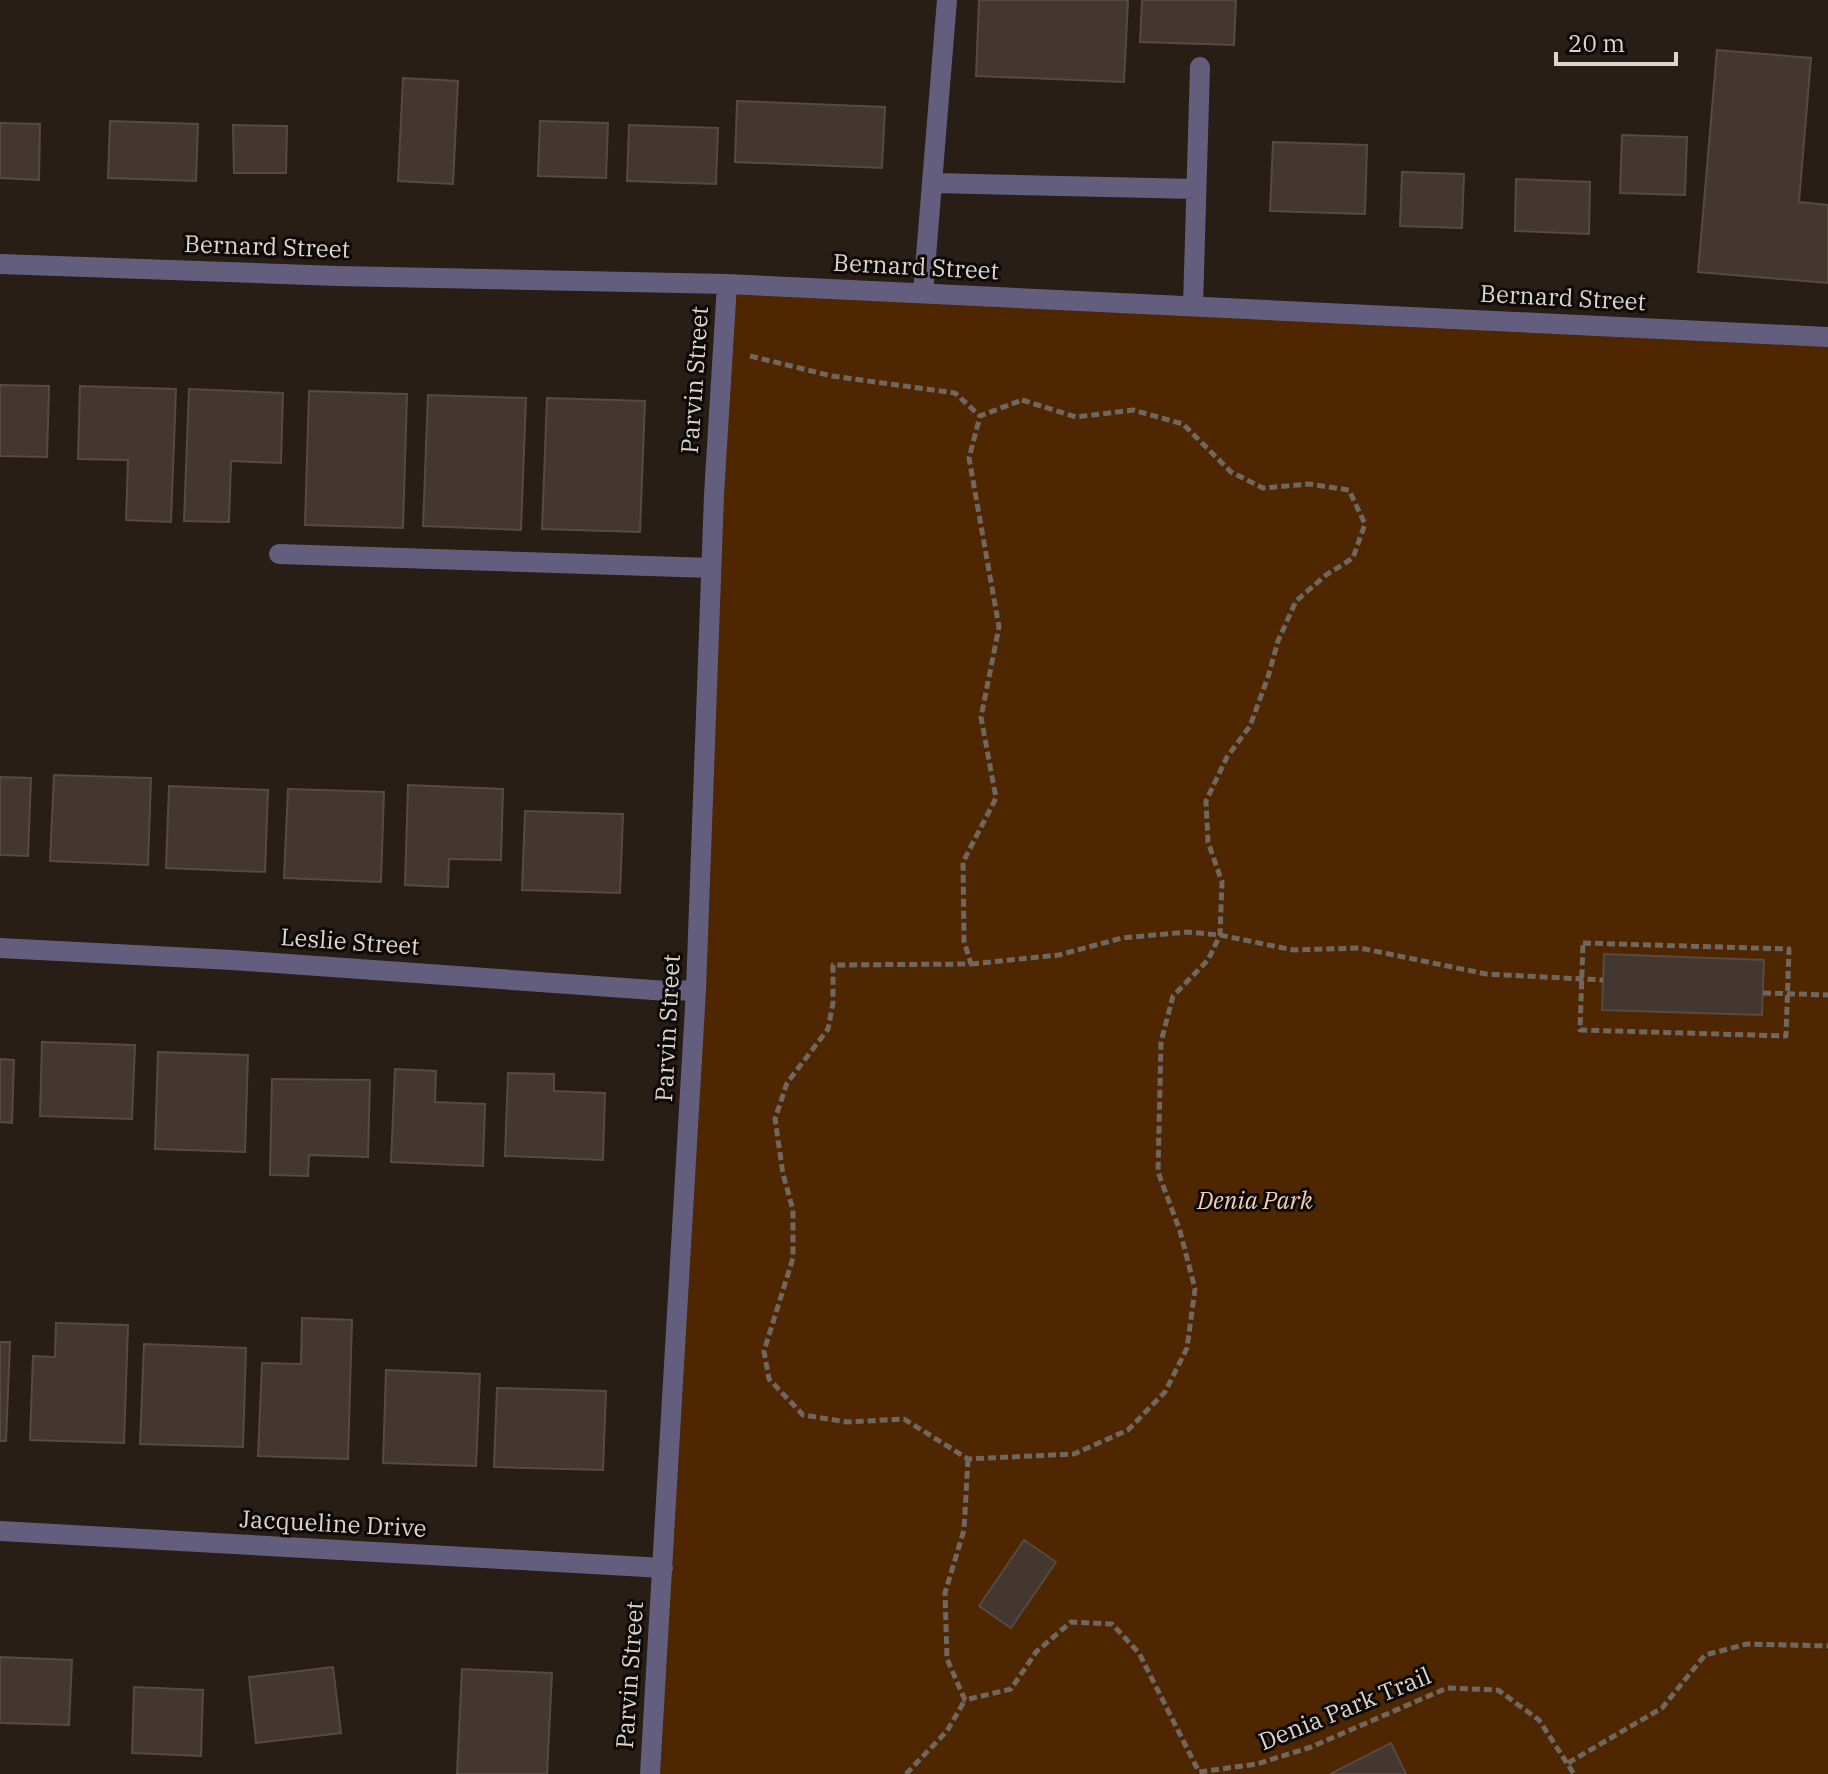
<svg xmlns="http://www.w3.org/2000/svg" width="1828" height="1774" viewBox="0 0 1828 1774" font-family="'IBM Plex Serif',serif">
	<style>
		.green { fill: #4e2600 }
		.building { fill: #43372f; stroke: #564a41; stroke-width: 2 }
		.lines { fill: none; stroke-linecap: round; stroke-linejoin: round }
		.path { stroke: #706760; stroke-width: 5; stroke-dasharray: 8 4; stroke-linecap: butt }
		.minor { stroke: #635e7e; stroke-width: 20 }
		.labels { text-anchor: middle; stroke-width: 6; stroke-linejoin: round; paint-order: stroke }
		.street-label { font-size: 24px; fill: #dcd4cf; stroke: #0d0906 }
		.park-label { font-size: 24px; font-style: italic; fill: #f5ceb3; stroke: #0d0906 }
	</style>
	<rect width="100%" height="100%" fill="#281e16"/>
	<!-- green -->
	<path class="green" d="M727,284l1101,48v1442h-1175z"/>
	<!-- building -->
	<path class="building" d="M979,0h149l-4,82 -148,-6z
		M1142,0h94l-2,45 -94,-3z
		M1717,50l94,8 -12,144 29,3v78l-130,-11z
		M403,78l55,3 -5,103 -55,-3z
		M737,101l148,6 -3,61 -147,-6z
		M110,121l88,3 -2,57 -88,-3z
		M540,121l68,2 -2,55 -68,-2z
		M0,123l40,1 -1,56 -39,-2z
		M233,125l54,1 -1,47h-52z
		M629,125l89,3 -2,56 -89,-3z
		M1622,135l65,2 -2,58 -65,-2z
		M1273,142l94,3 -2,69 -95,-3z
		M1402,172l62,2 -2,54 -62,-2z
		M1516,179l74,3 -1,52 -74,-3z
		M0,385l49,1 -2,71 -47,-1z
		M80,386l96,3 -5,133 -45,-2 2,-60 -50,-1z
		M189,389l94,4 -2,70 -50,-2 -2,61 -45,-1z
		M309,391l98,3 -4,134 -98,-3z
		M428,395l98,3 -5,132 -98,-4z
		M547,398l98,3 -5,131 -98,-3z
		M54,775l97,3 -3,87 -98,-4z
		M0,777l31,1 -3,78 -28,-1z
		M408,785l95,4 -2,71 -52,-1 -1,28 -43,-2z
		M169,786l99,4 -3,82 -99,-4z
		M288,789l96,3 -3,90 -97,-4z
		M525,811l98,3 -3,79 -98,-3z
		M1604,954l160,6 -2,55 -160,-5z
		M42,1042l93,3 -3,74 -92,-3z
		M158,1052l90,3 -3,97 -90,-3z
		M0,1059l14,1 -2,63 -12,-1z
		M395,1069l41,2 -1,31 50,2 -2,62 -92,-4z
		M508,1073l46,1v17l51,2 -2,67 -98,-4z
		M272,1079l98,1 -2,77 -59,-2 -1,21 -38,-1z
		M302,1318l50,2 -4,139 -90,-3 4,-93 39,1z
		M56,1323l72,2 -4,118 -94,-3 3,-84 22,1z
		M0,1342h10l-4,99h-6z
		M144,1344l102,4 -3,99 -103,-3z
		M386,1370l94,4 -4,92 -93,-3z
		M497,1388l109,3 -3,79 -109,-3z
		M1024,1540l32,22 -45,66 -32,-22z
		M0,1657l72,3 -3,65 -69,-2z
		M333,1667l8,66 -85,10 -7,-66z
		M462,1669l90,4 -5,101h-90z
		M134,1687l69,3 -2,66 -69,-3z
		M1391,1743l15,31h-76z"/>
	<g class="lines">
		<!-- path -->
		<path class="path" d="M750,356l82,20 123,17 25,23
			M1022,400l54,17 57,-7 50,14 48,48 32,16 46,-4 40,6 16,34 -12,34 -27,17 -30,26 -18,40 -10,36 -18,49 -23,31 -21,44 2,41 14,40 -2,53 -12,25 -35,36 -12,46 -3,130 22,59 15,58 -8,59 -22,44 -37,38 -54,24 -106,5 -64,-40 -57,3 -44,-7 -34,-36 -5,-28 29,-93v-48l-10,-36 -8,-55 12,-36 41,-54 5,-26v-38l138,-1 -7,-23 -1,-79 33,-64 -15,-81 18,-90 -30,-169 11,-42z
			M1583,943l206,6 -3,87 -206,-6z
			M971,964l88,-9 63,-17 65,-6 33,3 73,15 67,-2 126,26 117,6
			M1763,993l65,2
			M968,1459l-4,71 -19,63 2,66 18,41 46,-11 25,-37 35,-30 41,2 27,29 60,119 58,-8 54,-17 136,-59 51,2 41,30 35,54
			M1568,1763l94,-55 43,-53 42,-11 81,2
			M906,1774l41,-43 18,-31"/>
		<!-- minor -->
		<path class="minor" d="M932,183l264,6
			M0,264l337,12 390,8 1101,53
			M923,293l24,-293
			M1193,306l7,-239
			M279,554l432,14
			M0,948l232,12 435,31 29,-1
			M0,1531l663,37
			M650,1774l46,-784 18,-495 13,-211"/>
	</g>
	<g class="labels">
		<!-- street labels -->
		<g class="street-label">
			<text transform="translate(267 247) rotate(2)" y="8">Bernard Street</text>
			<text transform="translate(916 267) rotate(3)" y="8">Bernard Street</text>
			<text transform="translate(1563 298) rotate(3)" y="8">Bernard Street</text>
			<text transform="translate(695 380) rotate(-86)" y="8">Parvin Street</text>
			<text transform="translate(350 942) rotate(4)" y="8">Leslie Street</text>
			<text transform="translate(668 1028) rotate(-87)" y="8">Parvin Street</text>
			<text transform="translate(333 1524) rotate(3)" y="8">Jacqueline Drive</text>
			<text transform="translate(630 1675) rotate(-86)" y="8">Parvin Street</text>
			<text transform="translate(1345 1709) rotate(-22)" y="8">Denia Park Trail</text>
		</g>
		<!-- park labels -->
		<g class="park-label">
			<text x="1255" y="1209">Denia Park</text>
		</g>
	</g>
	<!-- scale -->
	<path d="M1556 52v12h120v-12" fill="none" stroke="#dcd4cf" stroke-width="4"/>
	<text x="1568" y="52" font-size="24" fill="#dcd4cf" stroke="#0d0906" stroke-width="6" paint-order="stroke">20 m</text>
</svg>
